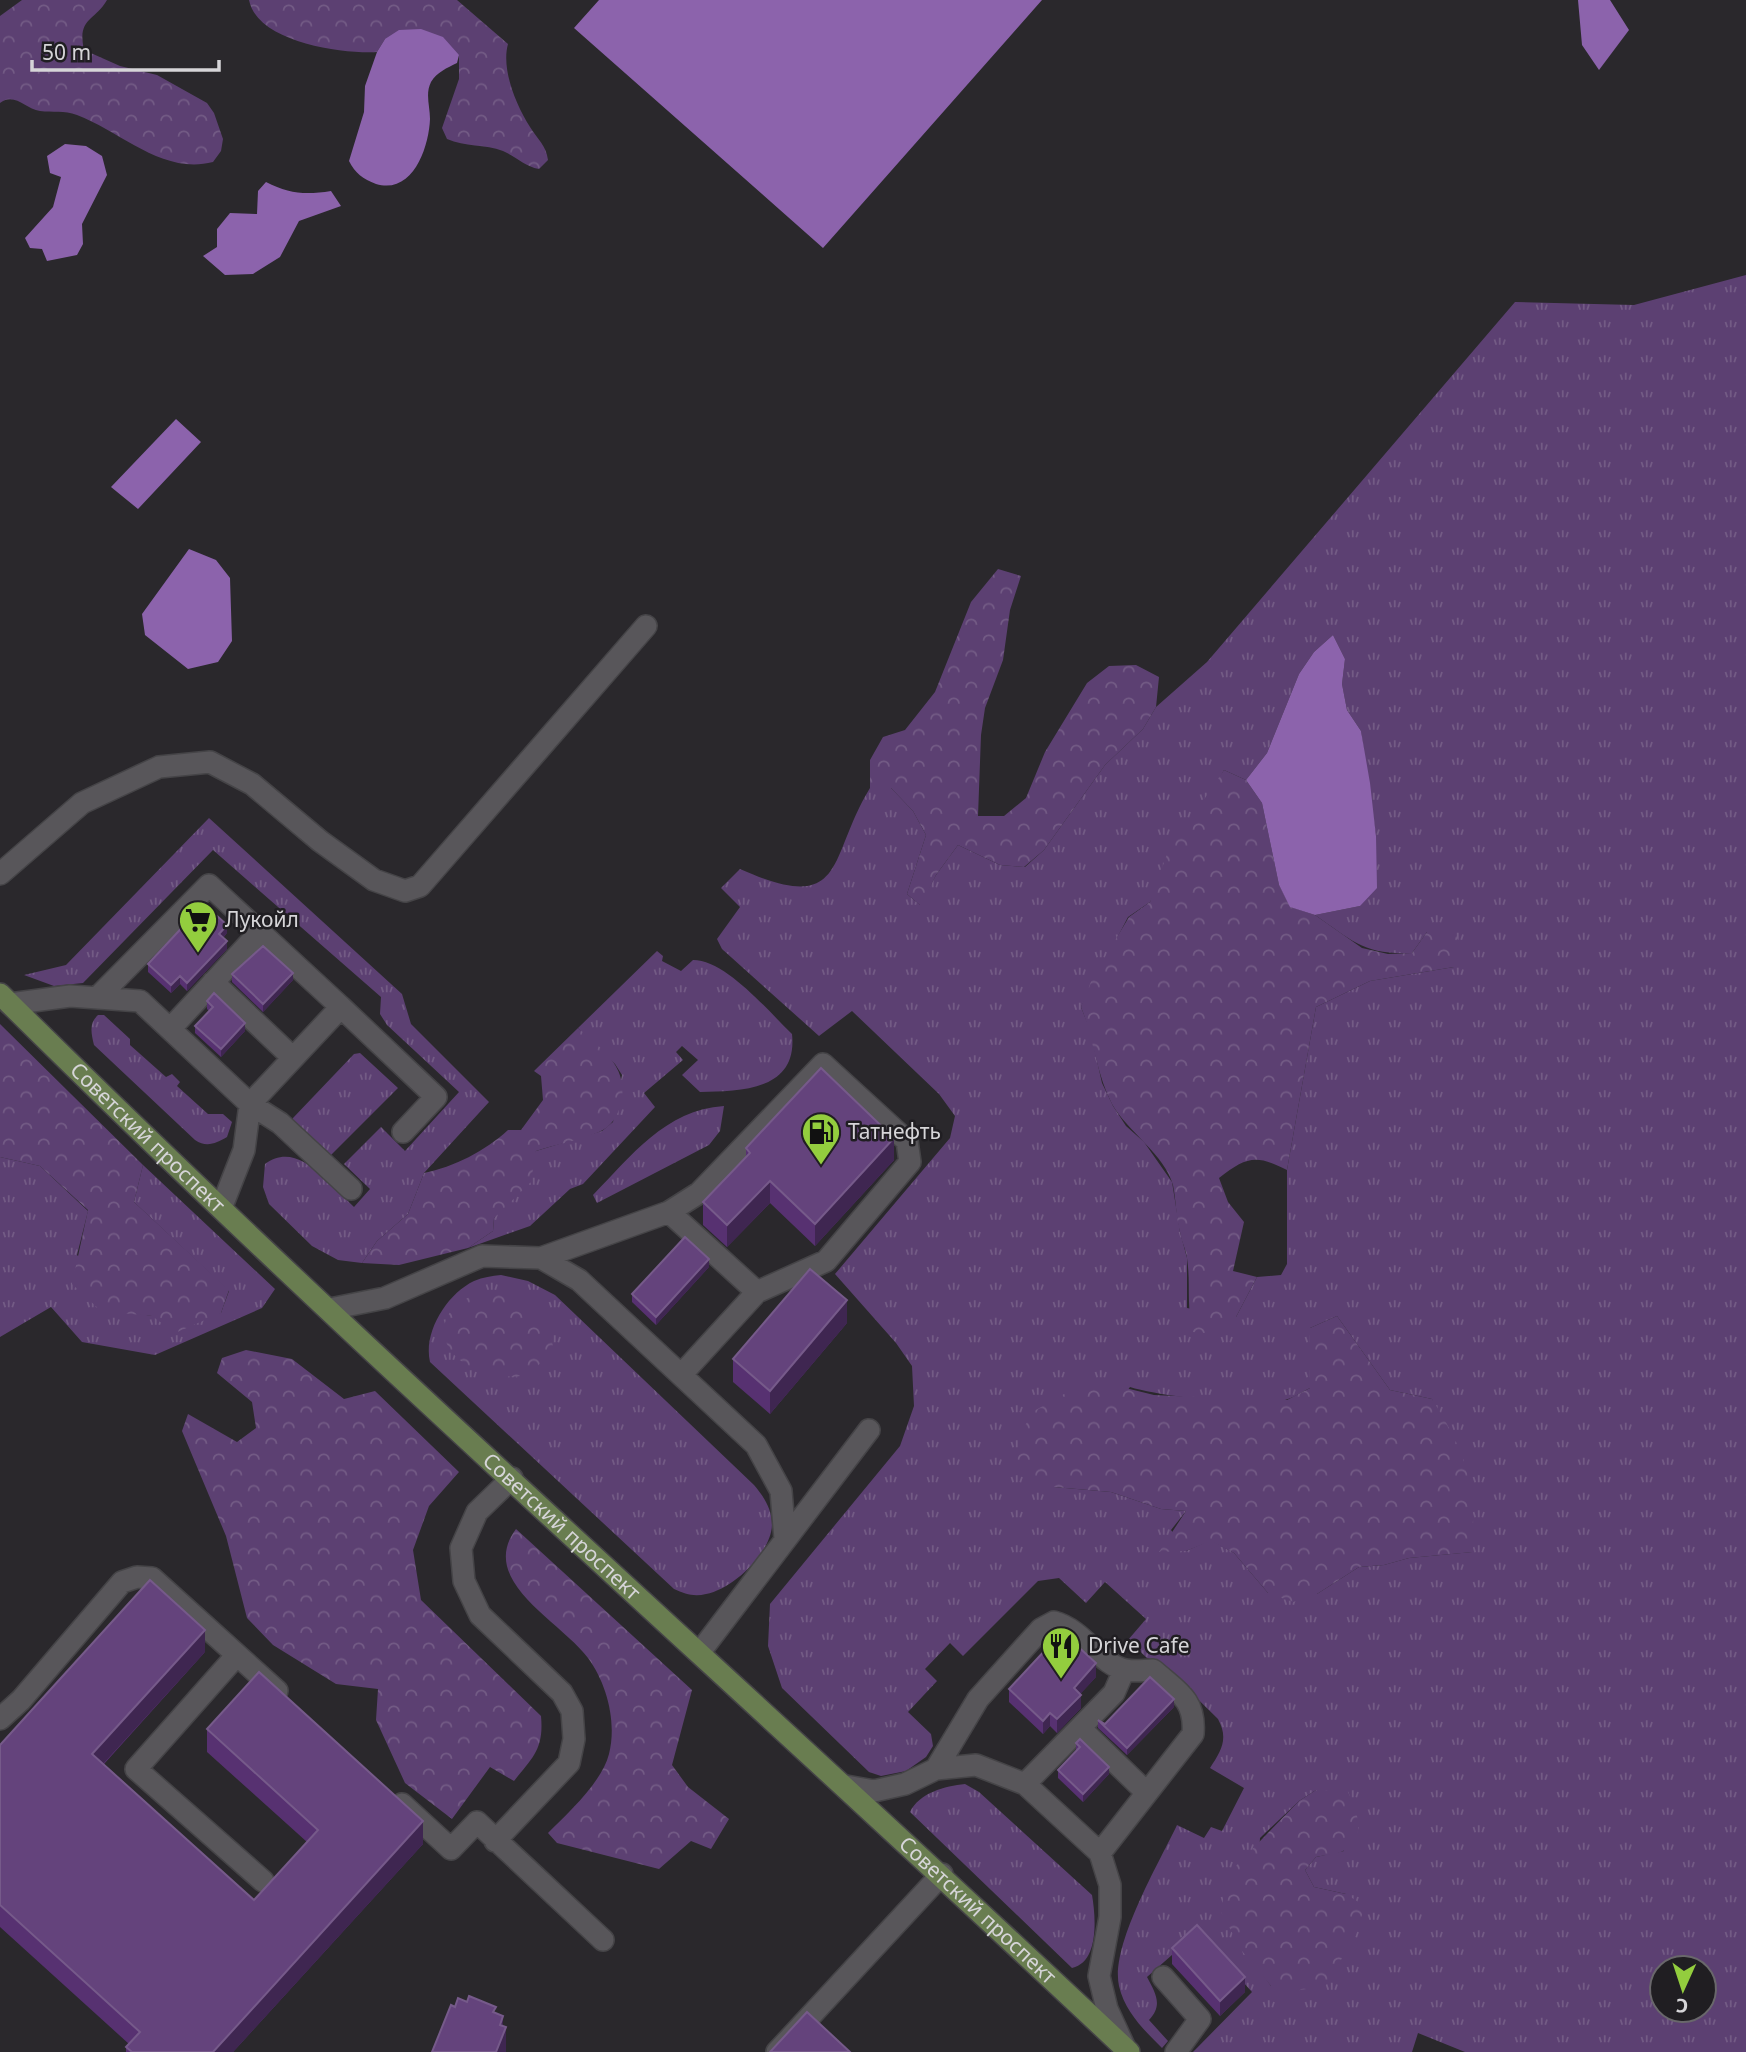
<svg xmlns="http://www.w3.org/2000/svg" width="1746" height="2052" viewBox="0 0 1746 2052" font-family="'Noto Sans',sans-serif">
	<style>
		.grass { fill: url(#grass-tufts); fill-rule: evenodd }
		.forest { fill: url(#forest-crowns) }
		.water { fill: #8c63ac }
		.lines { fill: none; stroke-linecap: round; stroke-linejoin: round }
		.minor-casing { stroke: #454447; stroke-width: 24 }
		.major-casing { stroke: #454447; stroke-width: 24 }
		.minor { stroke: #58565a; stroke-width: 21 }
		.major { stroke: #697d50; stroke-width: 21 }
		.wall { fill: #573171 }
		.shaded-wall { fill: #3f2651 }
		.building { fill: #64437c; stroke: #765a8a; stroke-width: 2 }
		.labels { text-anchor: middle; stroke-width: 5; stroke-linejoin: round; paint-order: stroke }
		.poi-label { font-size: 21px; fill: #d6d5d8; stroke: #201e22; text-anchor: start }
		.street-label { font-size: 21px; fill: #d6d5d8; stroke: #201e22 }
	</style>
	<defs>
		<pattern id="grass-tufts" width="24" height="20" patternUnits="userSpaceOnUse" patternTransform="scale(1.75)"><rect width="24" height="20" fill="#5c4072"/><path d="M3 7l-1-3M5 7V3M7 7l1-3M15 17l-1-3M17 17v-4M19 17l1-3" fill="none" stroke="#735b85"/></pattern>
		<pattern id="forest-crowns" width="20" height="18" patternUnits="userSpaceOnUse" patternTransform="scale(1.75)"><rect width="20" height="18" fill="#5c4072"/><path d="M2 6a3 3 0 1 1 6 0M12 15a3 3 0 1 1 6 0" fill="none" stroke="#735b85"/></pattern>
	</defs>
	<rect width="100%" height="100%" fill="#2a282c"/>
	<!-- grass -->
	<path class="grass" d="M1746,275v1777h-281l-47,-19 -6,19h-219l59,-60 -54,-60 -51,45c9,17 16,28 2,43l19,21 -6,7c-18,-18 -37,-36 -43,-62 -9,-40 40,-123 58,-161l27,13 7,-11 11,4 22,-43 -34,-20c11,-17 19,-29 8,-49l-58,-57 -13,-4 -19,-18 18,-21 -41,-37 -19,21 -27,-25 -21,3 -75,75 -13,-13 -25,26 12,12 -29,31 23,22 2,12 -7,11 -20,14 -25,5 -12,-4 -87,-84 -14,-42 2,-42 130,-158 14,-40 -2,-40 -16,-23 -61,-69 115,-136 5,-22 -16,-22 -87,-83 -33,25 -97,-87 -5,-10 23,-32 -19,-19 19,-19c108,48 87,-11 130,-81h21l22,23 13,24 -19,59 13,11 16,-30 22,-30 42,20 25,2 19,-17 61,-85 38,-36 13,-22 51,-45 308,-360 119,3zM1333,635l12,24 -3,25 5,26 14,21 15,105 -16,70 -45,9c38,26 49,40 97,38l15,-21 27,35 -84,14 -54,26 -29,163v94l-6,11 -24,2 -21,40 -49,-9v-50l-7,-26 -8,-50 -28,-40 -18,-16 -13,-20 -11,-23 -12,-53 -9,-23 47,-90 22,-15 74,-132 22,10 21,-27 32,-79 15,-22zM1337,1316l53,74 42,9 40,153 -63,6 -25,7 -25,2 -42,27 -49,-1 -34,-40 -23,-13 -25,11 -15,-21 15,-19 -25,-2 -50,-17 -57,-5 76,-100c31,10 123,19 155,13 8,-2 17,-8 25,-12v-60zM1316,1790l28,61 -28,6 -11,13 9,17 32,7 -75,92 -19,-26 8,-122 39,-37zM1662,1968h42v42h-42z
		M209,818l193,176 9,30 78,78 -65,71 -16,41 -31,27 -15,22 -24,-3 -26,-14 -43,-42 -6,-17 2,-23c33,-25 66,21 89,43l16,-18 -26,-25 37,-37 24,24 54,-59 -72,-67 -7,-11 1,-17 -168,-147 -130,133 -29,3 -30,-11 42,-10z
		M657,951l6,5 -1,5 19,10 12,-11c33,0 75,51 99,74 6,57 -52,57 -92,58l-18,-17 16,-15 -16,-14 -6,6 7,8 -39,33 11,14 -72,77 -13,5 -40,37 -62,22 25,-17 1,-13 42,-67 66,-20 11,-9 9,-47 -7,-11 -37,-36z
		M98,1015h6l26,24v6l36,32 6,-3 8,8 -3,4 31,28h15l9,8 -5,15c-11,6 -20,11 -32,3l-101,-95c-3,-12 -5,-22 4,-30z
		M360,1053l38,35 -68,68 -37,-33v-5l61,-64z
		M724,1106l-4,25 -11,14 -112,58 -4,-8c38,-39 72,-85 131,-89z
		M0,1157l40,9 48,45 -11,44 57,58 18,3 69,-3 8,-22 -95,-89 9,-37 132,124 -13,19 -107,47 -73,-13 -31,-35 -51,30z
		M501,1275l27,6 27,14 199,190c10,12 18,24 18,40 -1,28 -39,64 -66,69 -12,3 -21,0 -32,-5l-244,-227c-7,-30 17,-68 44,-81 9,-4 18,-5 27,-6z
		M965,1784l14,8 113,103c4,23 7,67 -20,73l-162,-156c9,-19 35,-26 55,-28z"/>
	<!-- forest -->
	<path class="forest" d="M22,0h85c-13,22 -30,18 -23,50l36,16 37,9 50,28 7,10 9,26 -2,12 -8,11c-51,13 -91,-30 -136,-47 -13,-5 -24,-2 -37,-4 -15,-2 -25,-19 -40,-8v-87z
		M249,0h208l51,44c-7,25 8,61 22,83 8,13 16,18 18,33l-9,9c-15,-3 -22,-12 -36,-18 -18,-7 -38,-4 -56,-12l-5,-11 17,-49v-24l-74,-16 -8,13c-35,2 -120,-10 -128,-52z
		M998,569l23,7 -11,34 -7,50 -18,48 -4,27 -3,81h26l22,-18 19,-46 42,-69 22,-17 27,-1 23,12 -3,30 -13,22 -38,36 -61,85 -20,17 -24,-2 -42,-20 -22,30 -15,31 -14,-12 19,-59 -13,-24 -22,-23h-21v-28l13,-23 22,-7 30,-38 36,-90z
		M1224,770l22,10 16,23 17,82 12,22 24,8 47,33 26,6 24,-1 15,-21 25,-6 10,24 -8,17 -84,14 -54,26 -29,163c-31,-16 -41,-13 -68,8l9,24 16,20 -11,49 24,6 -21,40 -19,17 -24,-2c-7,-28 -2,-47 -6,-74 -1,-9 -6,-17 -7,-26 -4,-15 -4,-32 -7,-47 -8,-30 -46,-54 -61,-81 -16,-31 -18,-65 -31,-97l11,-28 37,-62 21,-15 17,-48z
		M0,1024l143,141 -9,37 95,88 -8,23 -46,20 -23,-17 -51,-5 -29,-27 16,-74 -48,-44 -40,-9z
		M578,1028c25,22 51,39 43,75 -3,13 -10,24 -22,29 -21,9 -42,12 -63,19l-5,31 -37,36 -1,13 -25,17 -69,17 -37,-2 15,-22 31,-27 16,-41c30,-6 61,-22 84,-43h13l22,-30 -2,-24 -7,-5z
		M497,1292l26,7 27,29 3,19c-8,10 -15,22 -27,27 -9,5 -22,2 -32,0 -70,-12 -64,-81 3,-82z
		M1337,1316l53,74 42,9c36,57 43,85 41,153l-64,6 -25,7 -25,2 -42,27 -24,8 -25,-9 -34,-40 -23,-12 -25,10 -27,1 27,-41 -25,-2 -50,-17 -57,-5 -25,-9 -13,-21 5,-25 13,-21 46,-26 25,-2 49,12 106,5h27l23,-12v-60z
		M246,1350l46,9 52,40 31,-8 84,81 -30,34 -16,44 8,50 120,116c3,33 -8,41 -27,65l-24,-14 -38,52 -47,-36 -29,-63 2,-31 -42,-5 -63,-39 -26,-27 -21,-82 -44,-105 6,-17 49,28 19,-14 -4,-26 -35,-29 5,-15z
		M516,1529l176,161 -20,75 16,22 41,32 -18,30 -20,-8 -32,28 -102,-26 -9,-10c20,-20 54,-51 61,-79 8,-32 -2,-70 -21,-96 -27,-37 -111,-77 -72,-129z
		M1316,1790l32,2c9,19 20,46 -5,59 -7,4 -19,4 -27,6l-11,13 9,17 32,7 17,11 -2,19 -11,21 -25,41 -43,7 -11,-7 -29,-35 -21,-39 6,-37 72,-74z"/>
	<!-- water -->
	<path class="water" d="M599,0h443l-219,248 -249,-220z
		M1578,0h32l19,30 -30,40 -17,-25z
		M421,29l22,8 16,18 -2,8c-10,5 -20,9 -26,19 -6,12 -1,24 -1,37 -1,28 -17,76 -54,65 -13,-5 -21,-11 -27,-23l15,-49 1,-26 12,-34 8,-13 14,-9z
		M65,144l21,2 16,10 5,19 -25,49 1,20 -6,11 -30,6 -5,-12 -12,-1 -5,-10 28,-31 8,-30 -11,-4 -3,-17z
		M266,182c23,12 40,13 65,9l10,15 -42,15 -19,36 -27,17 -28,1 -22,-19 14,-9v-18l13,-16 27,1 1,-23z
		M176,419l25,23 -63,67 -27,-22z
		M189,549l27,11 14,18 2,63 -14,21 -30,7 -43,-34 -3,-21z
		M1333,635l12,24 -3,25 5,26 14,21 9,52 6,53 1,52 -17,18 -45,9 -25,-8 -11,-22 -17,-82 -16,-23 21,-27 32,-79 15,-22z"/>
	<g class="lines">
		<!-- minor casing -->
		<g class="minor-casing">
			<path id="minor" d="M0,874l82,-71 77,-36 51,-5 42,22 68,57 54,39 31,11 15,-5 226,-260
				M213,982l80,76
				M99,996l110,-111 132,122 -91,97 30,19 71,66
				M10,1004l60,-8 70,5 110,103 -6,46 -22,56
				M341,1007l95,90 -33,35
				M170,1029l90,-97
				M669,1212l30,-19 124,-129 84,77 3,21 -84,99 -69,31
				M541,1258l128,-46 88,80 -76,83
				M330,1309l55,-11 97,-42 59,2 38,22 177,165 25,46 4,48
				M700,1652l169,-222
				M237,1655l-101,114 127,112
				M0,1719l21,-19 101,-118 15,-5 15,1 125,113
				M1080,1728l67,65
				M936,1769l42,-70 63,-70 13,-7c30,8 46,43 72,48 8,2 19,0 27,0 24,21 43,29 40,64l-93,119
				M1025,1784l89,-91 10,-23
				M846,1786l28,5 31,-7 31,-15 40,-4 49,19 75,69 10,32v32l-11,59 8,33 17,37
				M402,1804l49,45 26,-27 126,118
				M495,1841l74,-78 5,-24 -2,-28 -10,-18 -82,-78 -16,-34 -3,-33 16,-36 35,-34
				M1163,1977l37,42 -24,33
				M777,2052l165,-178"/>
		</g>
		<!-- major casing -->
		<g class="major-casing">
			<g id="major">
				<path id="s1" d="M0,994c366,363 754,704 1129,1058"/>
			</g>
		</g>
		<!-- minor -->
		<use href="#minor" class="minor"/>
		<!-- major -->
		<use href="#major" class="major"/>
	</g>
	<!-- wall -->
	<path class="wall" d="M227,933l-4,5 4,11 -40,42 -7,-7 -9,9 -23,-21v-8z
		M232,974l61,6 -30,32 -31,-30z
		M207,1001l38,30 -24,26 -26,-24v-7l14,-15 -2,-2z
		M746,1148l148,12 -79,86 -45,-43 -43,44 -24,-22v-23l43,-44z
		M709,1267l-53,58 -24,-23v-8z
		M847,1323l-77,91 -37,-32v-23z
		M205,1652l-101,112 150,136 53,-58 -100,-90v-23l216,115 -190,208h-107v-5l3,-3 -129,-117v-182z
		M1096,1677l-16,17 1,14 -24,25 -7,-7 -7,8 -34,-32v-13z
		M1174,1707l-47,48 -29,-27v-8l7,4z
		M1076,1743l33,31 -26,28 -25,-24v-8l18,-19z
		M1172,1948l73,44 -25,24 -48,-52z"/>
	<!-- shaded-wall -->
	<path class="shaded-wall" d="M227,925v8l-8,9v-8z
		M227,941v8l-40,42v-8z
		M293,973v7l-30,32v-8z
		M180,976v8l-9,9v-8z
		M245,1023v8l-24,26v-8z
		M894,1138v22l-79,86v-22z
		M770,1181v22l-43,44v-22z
		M709,1259v8l-53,58v-8z
		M847,1300v23l-77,91v-23z
		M205,1630v22l-113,124v-22z
		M1096,1663v14l-22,24v-13z
		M1081,1695v13l-24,25v-14z
		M1174,1699v8l-47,48v-7z
		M1050,1713v13l-7,8v-13z
		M1109,1767v7l-26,28v-8z
		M423,1821v23l-190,208h-20z
		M1245,1977v15l-25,24v-15z
		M503,2016v18l3,-7v25h-10l4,-27z"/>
	<!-- building -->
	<path class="building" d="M204,904l23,21 -8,9 8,7 -40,42 -7,-7 -9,9 -23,-21z
		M263,946l30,27 -30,31 -31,-30z
		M214,993l31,30 -24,26 -26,-23 18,-19 -6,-6z
		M821,1068l73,70 -79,86 -45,-43 -43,44 -24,-23 47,-49 -4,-5z
		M685,1237l24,22 -53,58 -24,-23z
		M810,1269l37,31 -77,91 -37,-32z
		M150,1580l55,50 -113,124 162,146 64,-70 -111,-101 52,-57 164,149 -210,231h-81l-6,-5 14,-15 -140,-127v-160z
		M1062,1632l34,31 -22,25 7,7 -24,24 -7,-6 -7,8 -34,-32z
		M1150,1677l24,22 -47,49 -29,-28 7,4z
		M1080,1739l29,28 -26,27 -25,-24 22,-23 -4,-4z
		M1197,1925l48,52 -25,24 -48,-53z
		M469,1996l27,11 -3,5 10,4 -3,9 6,2 -10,25h-64l19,-47 4,2 3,-9 9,4z
		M807,2012l43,40h-80z"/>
	<!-- icons -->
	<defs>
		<g id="supermarket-pin" transform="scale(2.0125)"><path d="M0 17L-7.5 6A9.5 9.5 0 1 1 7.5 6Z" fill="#93cd3e" stroke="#201e22"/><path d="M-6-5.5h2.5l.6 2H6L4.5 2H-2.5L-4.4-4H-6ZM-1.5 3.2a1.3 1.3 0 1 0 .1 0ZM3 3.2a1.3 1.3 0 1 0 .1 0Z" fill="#111"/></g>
		<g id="fuel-pin" transform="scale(2.0125)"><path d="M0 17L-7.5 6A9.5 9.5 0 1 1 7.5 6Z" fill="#93cd3e" stroke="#201e22"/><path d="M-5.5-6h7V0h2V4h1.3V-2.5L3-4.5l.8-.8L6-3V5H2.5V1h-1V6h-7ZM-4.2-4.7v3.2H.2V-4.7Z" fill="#111"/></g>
		<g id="restaurant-pin" transform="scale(2.0125)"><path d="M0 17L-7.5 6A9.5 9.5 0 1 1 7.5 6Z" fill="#93cd3e" stroke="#201e22"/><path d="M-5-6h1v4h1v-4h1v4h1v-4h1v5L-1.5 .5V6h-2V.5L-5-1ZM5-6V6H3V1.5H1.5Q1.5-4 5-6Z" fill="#111"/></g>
	</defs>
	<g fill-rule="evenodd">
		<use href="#supermarket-pin" x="198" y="920"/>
		<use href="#fuel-pin" x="821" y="1132"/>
		<use href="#restaurant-pin" x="1061" y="1646"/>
	</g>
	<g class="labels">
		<!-- poi labels -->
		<g class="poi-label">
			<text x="225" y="927">Лукойл</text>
			<text x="848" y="1139">Татнефть</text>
			<text x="1088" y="1653">Drive Cafe</text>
		</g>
		<!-- street labels -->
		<g class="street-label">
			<text dy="7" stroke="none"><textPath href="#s1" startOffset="206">Советский проспект</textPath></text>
			<text dy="7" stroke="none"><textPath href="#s1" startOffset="774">Советский проспект</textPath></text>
			<text dy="7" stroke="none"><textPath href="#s1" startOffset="1340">Советский проспект</textPath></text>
		</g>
	</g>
	<!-- north arrow -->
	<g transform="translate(1683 1989) rotate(183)"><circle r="33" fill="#201e22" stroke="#69676b" stroke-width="2"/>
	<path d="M0-5L12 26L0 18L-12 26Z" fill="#93cd3e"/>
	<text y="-10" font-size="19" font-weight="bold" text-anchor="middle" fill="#d6d5d8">С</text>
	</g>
	<!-- scale -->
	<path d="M32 60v10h187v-10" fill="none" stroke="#d6d5d8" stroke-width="3.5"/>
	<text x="42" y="60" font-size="21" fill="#d6d5d8" stroke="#201e22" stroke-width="5" paint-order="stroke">50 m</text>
</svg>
